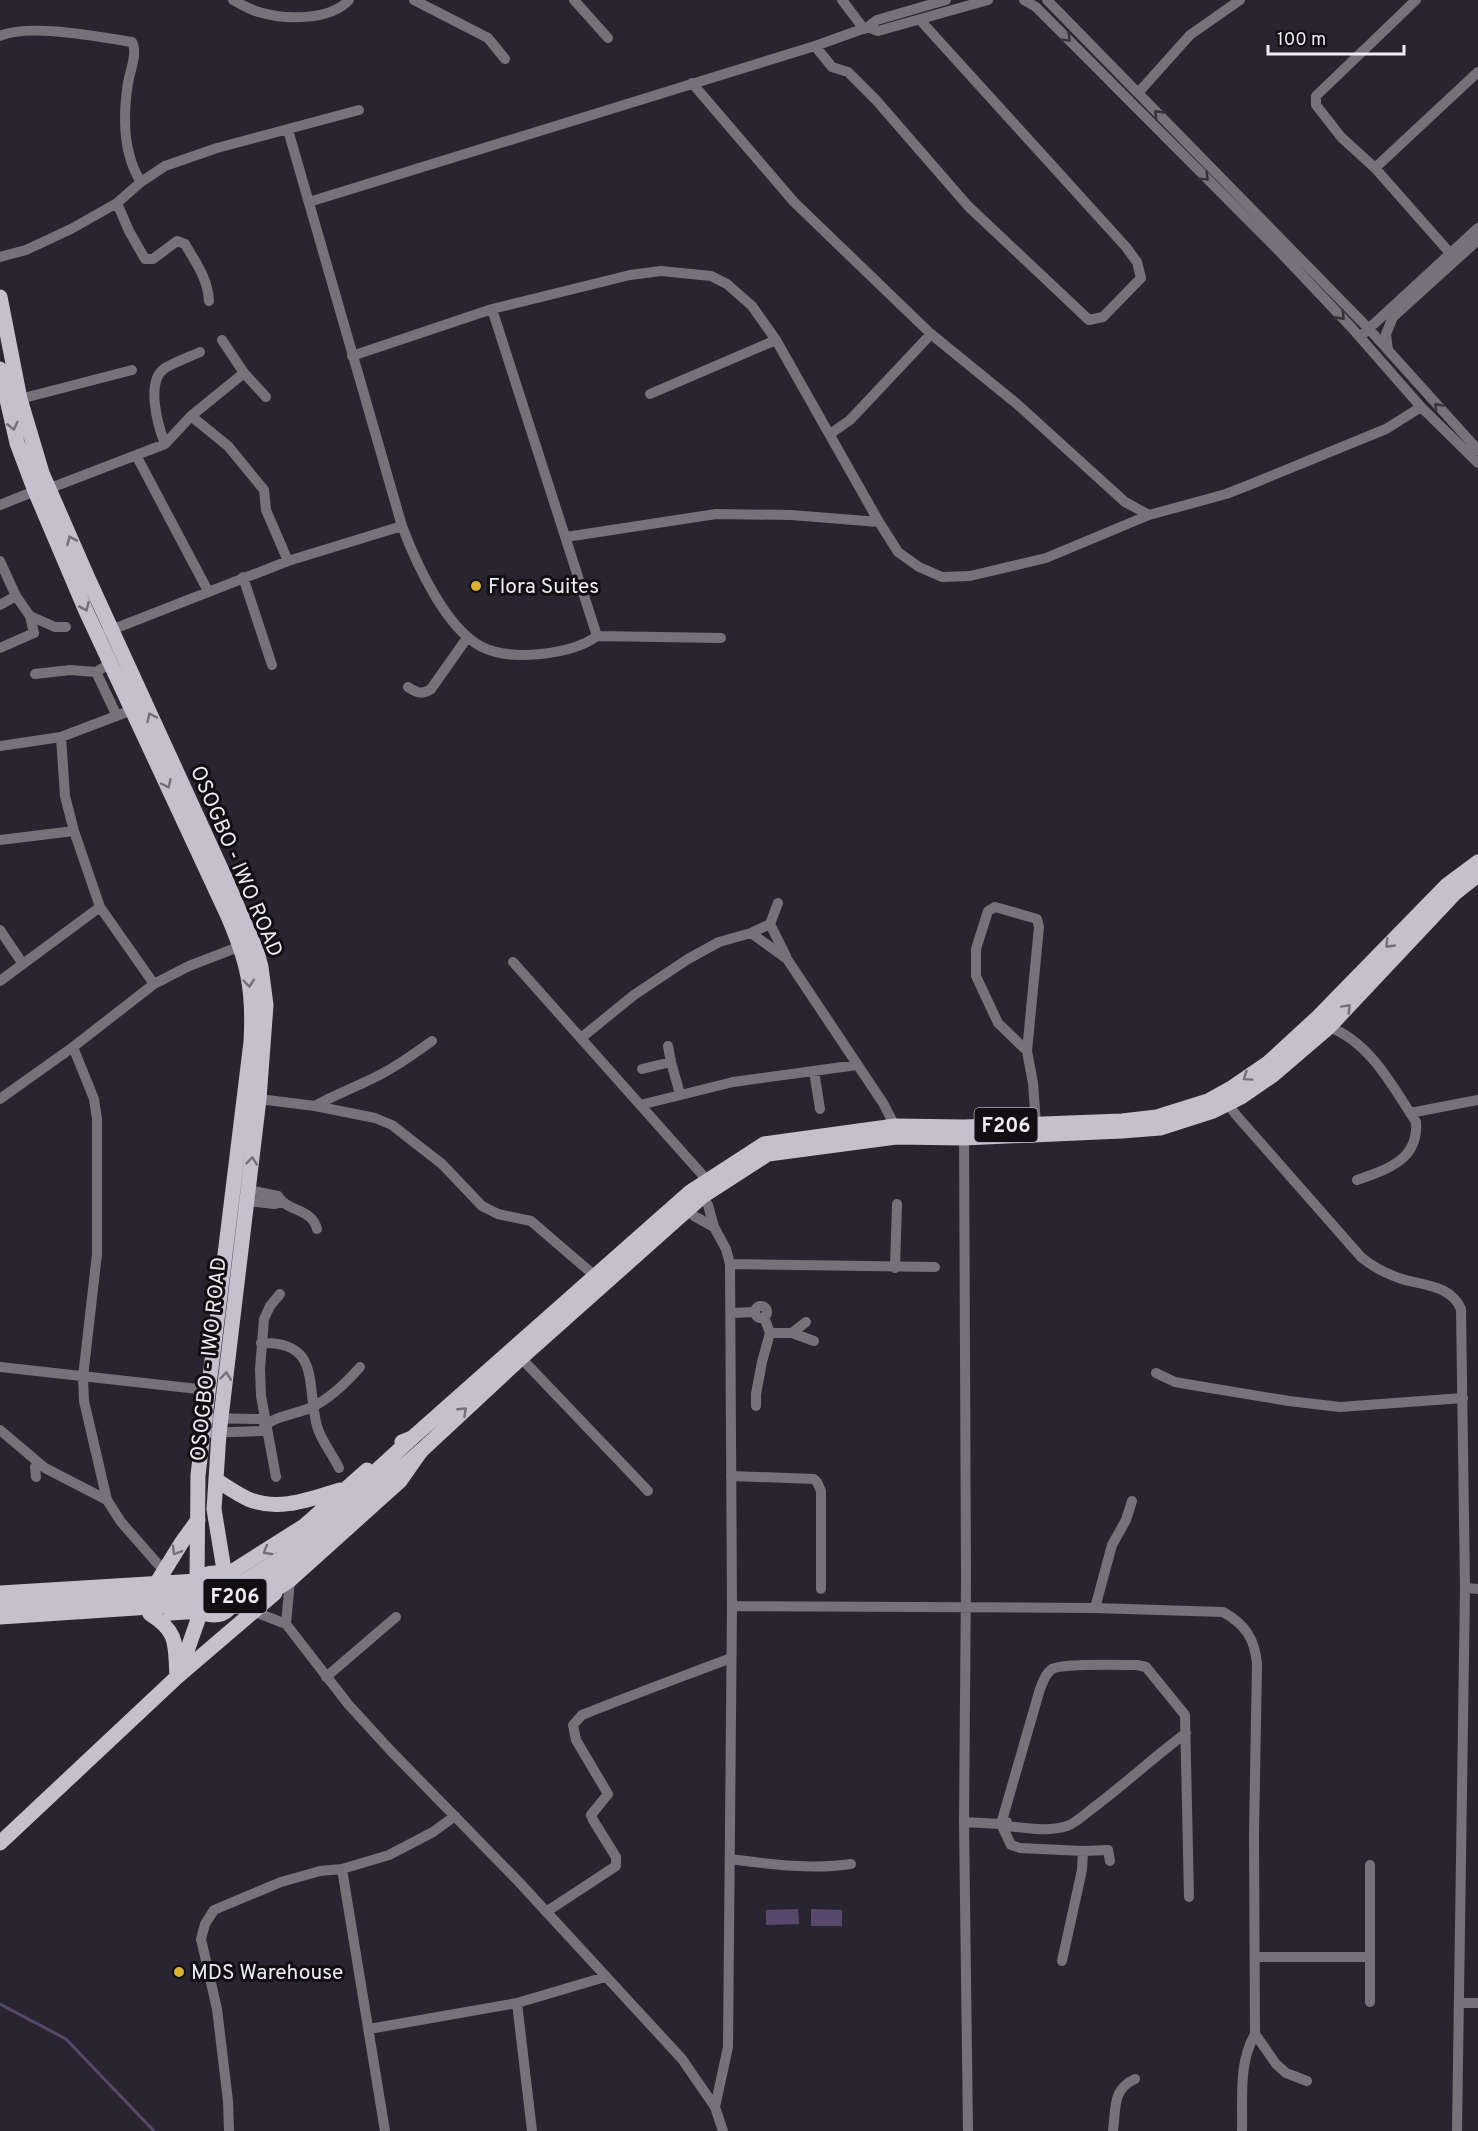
<svg xmlns="http://www.w3.org/2000/svg" width="1478" height="2131" viewBox="0 0 1478 2131" font-family="Overpass,sans-serif">
	<style>
		.green { fill: #56496b }
		.lines { fill: none; stroke-linecap: round; stroke-linejoin: round }
		.stream { stroke: #584869; stroke-width: 3 }
		.street { stroke: #757379; stroke-width: 10 }
		.primary { stroke: #c4c0cd; stroke-width: 15 }
		.primary-bridge { stroke: #c4c0cd; stroke-width: 15 }
		.oneway { stroke: #343237 }
		.oneway2 { stroke: #73707a }
		.poi-dot { fill: #dab333; stroke: #110f14; stroke-width: 2 }
		.labels { text-anchor: middle; stroke-width: 6; stroke-linejoin: round; paint-order: stroke }
		.shield { fill: #110f14; stroke: #acaab1; stroke-width: 1.5 }
		.shield-label { font-size: 20px; font-weight: bold; fill: #efecf4 }
		.poi-label { font-size: 21px; fill: #efecf4; stroke: #110f14; text-anchor: start }
		.street-label { font-size: 21px; fill: #efecf4; stroke: #110f14 }
	</style>
	<rect width="100%" height="100%" fill="#292530"/>
	<!-- green -->
	<path class="green" d="M798,1909l1,15 -33,1v-15z
		M811,1909l31,1v16h-31z"/>
	<g class="lines">
		<!-- stream -->
		<path class="stream" d="M0,2004l66,35 88,92"/>
		<!-- street -->
		<path class="street" d="M233,0c8,4 17,10 26,12 25,8 71,9 90,-12
			M414,0l74,38 17,21
			M574,0l34,38
			M842,0l22,29
			M1024,0l12,7 246,247 69,73 70,80 57,56
			M1047,0l322,329 109,121
			M1416,0l-100,96v9l25,32 34,31 75,85
			M868,27l10,4 110,-31
			M0,36c29,-13 100,1 132,6 6,11 -2,29 -4,41 -5,32 -5,71 13,99
			M815,46l17,21 16,5 28,28 92,106 121,114 14,-3 38,-39 -4,-16 -11,-15 -206,-227
			M692,83l102,119 137,132 86,70 108,98 24,13
			M1138,93l52,-58 50,-35
			M288,130l114,396c14,37 44,103 80,121 19,9 39,9 59,7 19,-2 40,-6 56,-18l124,2
			M1375,168l103,-96
			M309,202l506,-156 53,-19 9,-7 69,-20
			M117,203l12,28 16,28h8l24,-18 8,3c11,19 23,35 24,57
			M0,257l26,-7 45,-21 46,-26 24,-21 24,-16 52,-18 142,-38
			M492,309l105,327
			M1363,334l115,-106
			M222,340l22,33 22,24
			M1388,350l-2,-16 7,-17 85,-77
			M352,356l140,-47 138,-34 31,-4 50,5 16,8 25,22 24,34 103,182 19,30 21,15 23,10 28,-1 76,-18 103,-43 77,-21 28,-11 132,-54 35,-22
			M650,394l126,-54
			M20,399l112,-29
			M191,416l37,30 36,44 2,20 22,51
			M830,434l20,-14 81,-86
			M165,444c-7,-18 -20,-63 0,-76 10,-6 24,-11 35,-16
			M137,457l71,134
			M48,489l117,-45 26,-28 53,-43
			M0,505l35,-14
			M566,537l150,-23 75,1 88,7
			M0,561l16,35 14,20 4,17 -34,15
			M243,577l29,88
			M0,605l16,-9
			M30,616l25,11h11
			M106,632l182,-71 114,-35
			M96,672l21,44
			M35,674l35,-4 26,2 15,-9
			M408,687c9,6 14,8 23,2l36,-51
			M61,737l4,59 9,35 26,76 54,77
			M0,746l61,-9 71,-27
			M0,840l74,-9
			M770,924l16,32
			M0,930l23,34
			M751,933l19,-9 8,-21
			M513,962l194,218
			M0,981l100,-74
			M1329,1027c41,15 64,60 87,95 3,38 -30,48 -59,58
			M581,1038l53,-43 54,-36 31,-17 32,-9 36,26 96,144 12,23
			M668,1046l3,16 9,32
			M73,1047l21,52 3,20v135l-14,123 1,24 23,99 14,22 43,49
			M1027,1051l-29,-28 -22,-47v-27l12,-38 7,-4 42,12 2,8 -12,124 6,32 3,41
			M642,1069l29,-7
			M814,1071l6,38
			M0,1099l73,-52 81,-63 35,-18 52,-20
			M259,1099l56,7 60,12 17,7 50,39 40,42 16,8 33,7 64,55
			M1224,1099l13,17 124,141c12,10 24,16 38,21 23,8 51,6 62,31l4,279 -8,543
			M640,1105l93,-23 124,-17
			M315,1106c17,-10 34,-16 52,-25 23,-10 44,-25 65,-40
			M1410,1113l68,-13
			M964,1132l2,445 -2,245 4,309
			M249,1190l29,6c9,16 34,12 39,33
			M699,1193l9,12 6,22 12,22 4,15 2,342 -4,441 -13,60
			M247,1201l28,3 6,-2
			M683,1205l11,11 20,11
			M730,1264l205,3
			M895,1268l2,-64
			M755 1312a6 6 0 1 1 12 0a6 6 0 1 1-12 0Z
			M731,1313l24,-1
			M770,1333h22l22,8
			M792,1333l14,-11
			M261,1343c60,-2 45,41 56,83 4,15 15,27 22,42
			M521,1358l127,133
			M0,1367l207,23
			M1156,1373l19,9 23,4 91,15 51,6 123,-9
			M756,1406v-12l6,-32 8,-29 -6,-16
			M204,1418l56,1 6,4
			M0,1430l45,38 62,32
			M202,1433l59,-2c10,-16 35,-16 51,-24 19,-9 34,-24 48,-40
			M731,1476l83,3 3,3 4,9v98
			M36,1477l-1,-10 3,-4
			M276,1477l-15,-81 -1,-27 4,-50 6,-13 10,-12
			M1465,1588l13,1
			M732,1606l363,2 128,4c22,12 32,27 34,52l-3,170 1,200c-17,30 -12,64 -13,97
			M1095,1608l17,-63 14,-25 6,-19
			M250,1610l36,14 62,80 42,46 128,131 164,178 33,48 8,24
			M286,1624l4,-44
			M326,1677l70,-60
			M964,1822l37,2 6,-2
			M1004,1823l3,3c19,2 42,6 60,0 9,-3 18,-12 26,-18 32,-24 61,-51 93,-75
			M730,1859c39,5 81,11 121,5
			M1110,1861l-2,-11 -25,1 -63,-3 -9,-3 -10,-21 39,-135c3,-7 5,-15 12,-20 11,-6 69,-4 85,-4l9,2 39,48 4,182
			M342,1869l43,262
			M546,1912l70,-46v-9l-23,-37 -2,-5 17,-21 -32,-54 -3,-15 9,-10c50,-20 99,-38 149,-57
			M1255,1957h113
			M1062,1961l20,-91 1,-19
			M1370,2002v-137
			M517,2003l15,128
			M1459,2003h19
			M369,2029l148,-26 88,-26
			M1255,2034l21,30 10,9 21,8
			M229,2131l-1,-30 -11,-92 -16,-70 4,-15 9,-14 67,-28 39,-11 22,-2 47,-14 44,-23 22,-16
			M1113,2131c3,-22 -1,-42 22,-52"/>
		<!-- primary -->
		<path class="primary" d="M0,297l20,102 22,74 45,103 136,297 34,79 4,15 5,38 -7,94 -40,335 -5,75 11,67
			M0,369l17,74 18,48 51,120 141,303c21,48 27,76 24,128l-53,433 -1,106
			M402,1442l10,-4 278,-246 74,-48 131,-18 69,1 158,-6 35,-4 51,-16 25,-14 35,-24 50,-46 129,-132 31,-23
			M216,1480c10,6 21,14 32,19 31,13 62,0 92,-9
			M193 1594a21 21 0 1 1 42 0a21 21 0 1 1-42 0Z
			M225,1576l79,-50 63,-56
			M156,1584l26,-42 16,-22
			M0,1593l197,-12
			M239,1602c18,-5 36,-10 51,-22l110,-99 21,-30 100,-93 182,-162 65,-42 128,-17 68,1 158,-7 38,-3 53,-17 28,-14 32,-22 56,-48 126,-134 23,-18
			M171,1613l30,-2
			M150,1614c29,18 25,31 27,63
			M180,1671l21,-60
			M0,1843l177,-166 98,-84"/>
		<!-- primary-bridge -->
		<path class="primary-bridge" d="M0,1603l204,-11 39,-10 38,-24 131,-120
			M0,1617l211,-14 39,-11 42,-29 129,-112"/>
	</g>
	<!-- one-way arrows -->
	<defs><path id="oneway-chevron" d="M-2-3.5L2.5 0L-2 3.5" fill="none" stroke-width="1.6" stroke-linecap="round" stroke-linejoin="round" transform="scale(1.5)"/></defs>
	<g class="oneway">
		<use href="#oneway-chevron" transform="translate(1067 38) rotate(45)"/>
		<use href="#oneway-chevron" transform="translate(1158 114) rotate(-134)"/>
		<use href="#oneway-chevron" transform="translate(1205 177) rotate(45)"/>
		<use href="#oneway-chevron" transform="translate(1341 316) rotate(46)"/>
		<use href="#oneway-chevron" transform="translate(1438 407) rotate(-133)"/>
	</g>
	<g class="oneway2">
		<use href="#oneway-chevron" transform="translate(13 426) rotate(77)"/>
		<use href="#oneway-chevron" transform="translate(71 540) rotate(-114)"/>
		<use href="#oneway-chevron" transform="translate(85 607) rotate(66)"/>
		<use href="#oneway-chevron" transform="translate(151 717) rotate(-115)"/>
		<use href="#oneway-chevron" transform="translate(167 784) rotate(65)"/>
		<use href="#oneway-chevron" transform="translate(1389 944) rotate(134)"/>
		<use href="#oneway-chevron" transform="translate(249 983) rotate(85)"/>
		<use href="#oneway-chevron" transform="translate(1347 1008) rotate(-47)"/>
		<use href="#oneway-chevron" transform="translate(1247 1077) rotate(146)"/>
		<use href="#oneway-chevron" transform="translate(252 1161) rotate(-84)"/>
		<use href="#oneway-chevron" transform="translate(226 1376) rotate(-83)"/>
		<use href="#oneway-chevron" transform="translate(463 1411) rotate(-43)"/>
		<use href="#oneway-chevron" transform="translate(176 1551) rotate(120)"/>
		<use href="#oneway-chevron" transform="translate(267 1551) rotate(149)"/>
	</g>
	<!-- markers -->
	<g class="poi-dot">
		<circle cx="476" cy="586" r="6"/>
		<circle cx="179" cy="1972" r="6"/>
	</g>
	<g class="labels">
		<!-- shield labels -->
		<g class="shield">
			<rect x="974.5" y="1108" width="63" height="34" rx="4.5"/>
			<rect x="203.5" y="1579" width="63" height="34" rx="4.5"/>
		</g>
		<g class="shield-label">
			<text x="1006" y="1132">F206</text>
			<text x="235" y="1603">F206</text>
		</g>
		<!-- poi labels -->
		<g class="poi-label">
			<text x="488" y="593">Flora Suites</text>
			<text x="191" y="1979">MDS Warehouse</text>
		</g>
		<!-- street labels -->
		<g class="street-label">
			<text transform="translate(237 861) rotate(67)" y="7">OSOGBO - IWO ROAD</text>
			<text transform="translate(208 1359) rotate(-84)" y="7">OSOGBO - IWO ROAD</text>
		</g>
	</g>
	<!-- scale -->
	<path d="M1268 45v9h136v-9" fill="none" stroke="#efecf4" stroke-width="3"/>
	<text x="1277" y="45" font-size="18" fill="#efecf4" stroke="#110f14" stroke-width="4.5" paint-order="stroke">100 m</text>
</svg>
